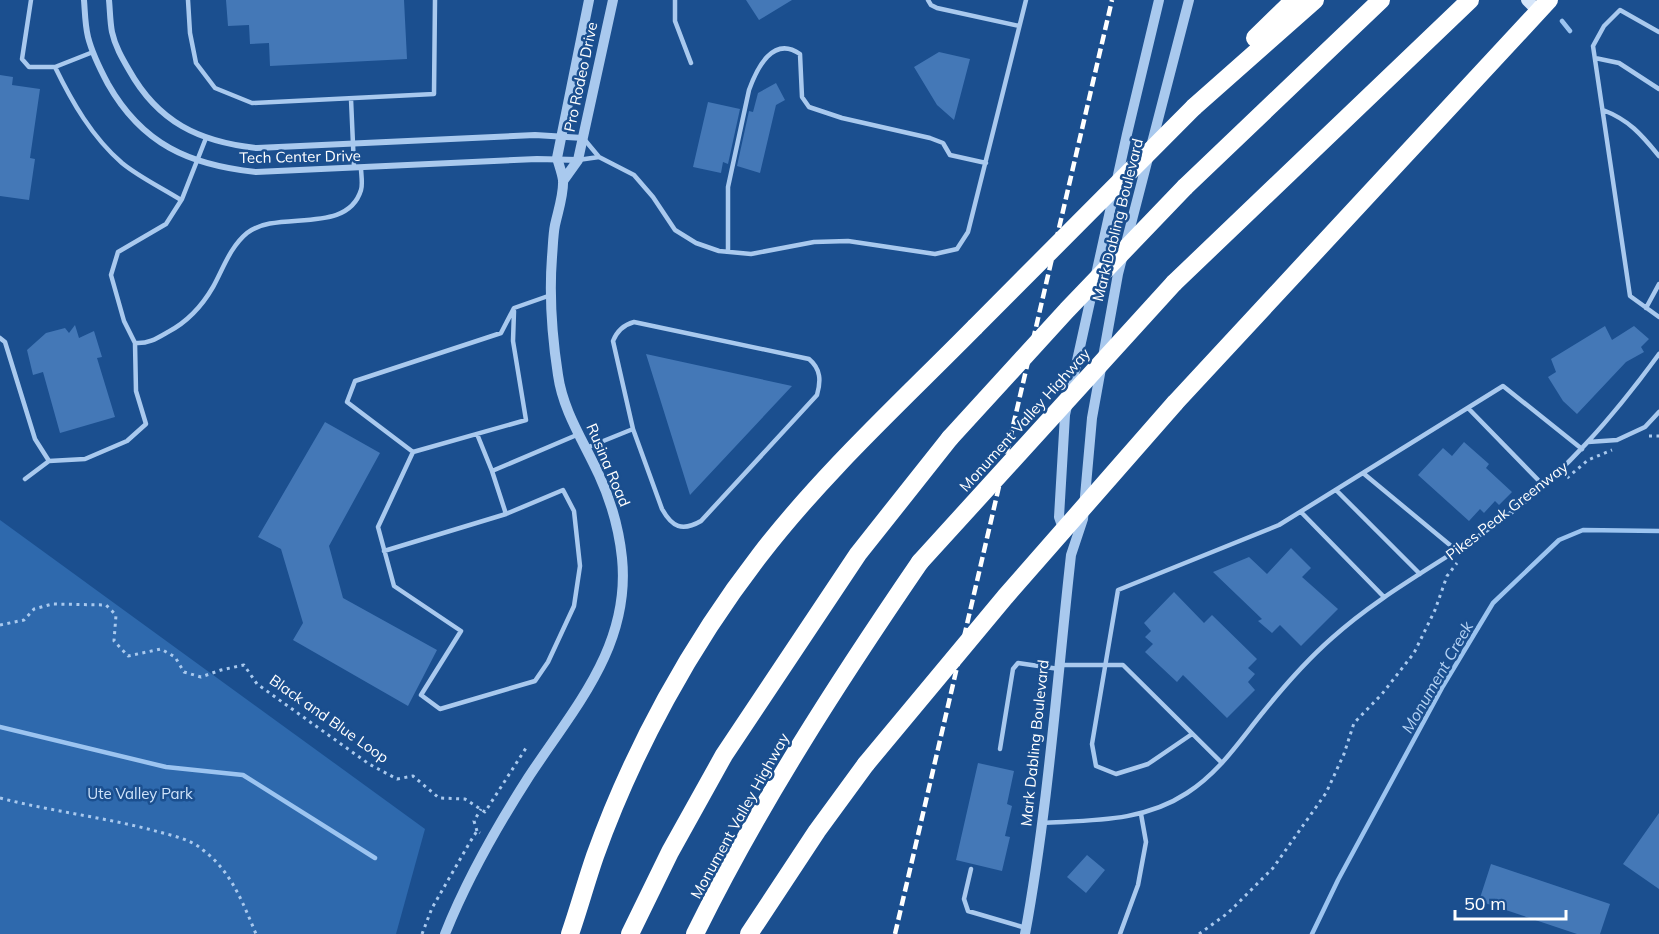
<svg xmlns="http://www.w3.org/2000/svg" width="1659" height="934" viewBox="0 0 1659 934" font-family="Mulish,sans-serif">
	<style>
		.green { fill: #2e69ad }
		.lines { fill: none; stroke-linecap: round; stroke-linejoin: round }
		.stream { stroke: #9cc4f0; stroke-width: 4.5 }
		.building { fill: #4478b7 }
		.path { stroke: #a9c9ee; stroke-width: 3; stroke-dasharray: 3 4.5; stroke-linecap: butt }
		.service { stroke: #a9c9ee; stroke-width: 4.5 }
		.minor { stroke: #a9c9ee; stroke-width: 6 }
		.tertiary { stroke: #a9c9ee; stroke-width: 10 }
		.secondary { stroke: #d6e6fa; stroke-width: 12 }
		.motorway { stroke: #fff; stroke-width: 18 }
		.rail { stroke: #fff; stroke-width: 4.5; stroke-dasharray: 10 4.5; stroke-linecap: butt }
		.motorway-bridge { stroke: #fff; stroke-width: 18 }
		.labels { text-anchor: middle; stroke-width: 5; stroke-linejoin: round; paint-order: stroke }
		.street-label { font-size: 15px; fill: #fff; stroke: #1b4f8f }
		.park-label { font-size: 15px; fill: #cfe3fa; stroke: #1b4f8f }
		.water-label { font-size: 16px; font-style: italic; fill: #b5d3f5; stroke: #1b4f8f }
	</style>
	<rect width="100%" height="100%" fill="#1b4f8f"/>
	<!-- green -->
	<path class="green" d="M0,520l425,309 -29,105h-396z"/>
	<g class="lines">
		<!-- stream -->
		<path class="stream" d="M1562,21l8,10
			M0,727l166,40 77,8 132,83
			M1312,934l26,-54 105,-194 50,-83 66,-63 24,-10 76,1"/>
	</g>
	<!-- building -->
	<path class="building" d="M226,0h178l3,59 -137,7 -1,-23 -19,1 -1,-19 -21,1z
		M746,0h46l-33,20z
		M939,52l31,7 -16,61 -17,-15 -23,-38z
		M0,75l13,2 -1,8 28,4 -10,69 5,1 -6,41 -29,-4z
		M776,83l9,17 -9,5 -16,68 -23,-7 12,-55 4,1 5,-19z
		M708,102l32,7 -12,55 -5,-2 -2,11 -28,-6z
		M75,325l4,13 15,-7 8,26 -5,1 18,59 -55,16 -17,-61 -10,3 -6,-25 19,-17 19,-5 4,5z
		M1605,326l7,14 22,-14 15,13 -8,8 3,5 -18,10 -49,52 -14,-13 -15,-24 8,-5 -5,-13z
		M646,354l146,32 -102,109z
		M325,422l55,31 -51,93 14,52 94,52 -29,56 -115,-66 10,-17 -22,-74 -23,-12z
		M1464,442l25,22 -3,4 26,24 -13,13 -4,-4 -11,12 -4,-4 -11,12 -51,-46 25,-27 9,8z
		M1291,548l20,20 -9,9 36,32 -37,37 -21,-21 -8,8 -14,-12 4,-2 -49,-47 36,-15 18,17z
		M1174,592l30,31 8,-8 45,44 -9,9 7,6 -7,8 7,8 -28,28 -44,-43 -6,7 -32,-30 8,-8 -8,-7 6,-6 -7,-8z
		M978,763l36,8 -7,33 5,2 -7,30 5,1 -8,34 -46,-11z
		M1659,813v76l-36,-25z
		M1087,855l18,15 -19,23 -19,-16z
		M1491,864l119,40 -10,30h-23l-98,-33z"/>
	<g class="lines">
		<!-- path -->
		<path class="path" d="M1649,436h10
			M1567,478l21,-18 24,-10
			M0,625l24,-5 10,-11 18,-5 54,1 10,10 -2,26 14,15 33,-7 14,8 9,15 17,5 20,-7 23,-5 13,19 112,80 28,15 16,-3 26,22 26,1 20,13 41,-64
			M0,798c50,13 102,19 152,32 17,5 37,8 51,20 28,21 40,53 53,84
			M477,831l-3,-10 7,-12
			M422,934l10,-26 38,-66 7,-11 3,2
			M1199,934l29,-21 45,-45 53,-75 18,-39 10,-31 28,-29 32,-41 21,-43 12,-34 10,-13"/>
		<!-- service -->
		<path class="service" d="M31,0l-9,59 7,8h26
			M188,0l2,33 6,30 19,25 37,15 182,-9 1,-94
			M675,0v21l16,42
			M928,0l3,5 6,3 82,18
			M1659,32l-39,-22 -16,16 -11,20 37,250 29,21
			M93,52l-38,15c17,35 37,70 67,96 17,14 40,25 59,37
			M1595,58l24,5 40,26
			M351,99l3,68
			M1603,110c26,10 38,24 56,46
			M599,157l35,18 19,22 22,33 21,13 23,8 32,3 63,-12 34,-1 87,13 22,-5 11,-17 58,-232
			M578,160l21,-3 -15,-18
			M728,251v-64l21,-97c8,-22 24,-55 51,-36l2,43 7,10 33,11 88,20 13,5 7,12 36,8
			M551,295l-37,13 -13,25 -146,48 -8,21 66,50 -35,75 16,59 67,45 -40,64 19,14 95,-28 13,-19 26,-56 6,-40 -6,-55 -11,-21 -57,24 -14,-43 87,-37
			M1646,308l13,-24
			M0,338l5,4 30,97 14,22
			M135,343c13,1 21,-4 33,-11 19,-10 34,-26 45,-45 10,-18 17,-40 34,-54 30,-24 100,3 114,-43 2,-6 0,-16 0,-22
			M1468,408l76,78
			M477,434l15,37
			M1588,442l29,-2 28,-13 14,-15
			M586,448l47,-19 -20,-88c4,-10 10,-16 21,-19l175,37c12,10 12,22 8,36l-116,126c-19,11 -29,6 -39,-12l-29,-80
			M413,452l113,-32 -13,-79 1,-30
			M1363,473l93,77
			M25,479l24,-18 36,-2 42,-18 19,-17 -10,-33 -1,-48 -11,-22 -13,-46 7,-23 48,-28 16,-25 24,-61
			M1336,490l84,84
			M1301,512l83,85
			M384,551l122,-37
			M1059,665h64l99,98
			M1192,734l-44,30 -32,10 -20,-8 -4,-22 26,-154 161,-65 224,-139 79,63
			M1000,749l13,-80 5,-6 41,6
			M1042,823c51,-3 101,-1 145,-30 33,-21 53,-53 77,-82 21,-26 43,-51 68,-73 51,-46 113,-77 168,-117 63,-46 113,-104 159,-167
			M971,869l-7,30 4,12 58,17
			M1120,934l18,-49 8,-43 -5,-28"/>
		<!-- minor -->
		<path class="minor" d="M84,0c1,12 1,25 4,37 4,16 12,32 20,47 34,60 81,81 148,88l281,-13 41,1
			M109,0c1,10 1,22 3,32 3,14 10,26 17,38 29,52 70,72 128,78l278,-13 48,3"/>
		<!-- tertiary -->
		<path class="tertiary" d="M563,181l15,-21 35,-160
			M1065,534l-6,-17 6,-102 62,-281 32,-134
			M445,934c22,-55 51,-106 83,-156 45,-69 103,-131 94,-220 -3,-29 -11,-57 -23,-83 -15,-33 -36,-64 -41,-100 -6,-39 -9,-79 -6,-118 1,-11 1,-22 3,-32 3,-14 9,-31 8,-45 -1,-7 -4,-15 -6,-22l32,-158
			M1025,934c23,-125 32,-253 46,-379l12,-36 9,-101 26,-144 71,-274"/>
		<!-- secondary -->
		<path class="secondary" d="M1527,0l11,11"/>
		<!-- motorway -->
		<path class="motorway" d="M1255,38l39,-38
			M1194,107l121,-107
			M1185,187l196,-187
			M1174,283l296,-283
			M1175,403l374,-403
			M570,934c9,-26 16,-52 25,-78 38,-106 96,-212 165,-301 64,-83 142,-154 215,-228
			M630,934l40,-82 54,-97 134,-201 92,-116
			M695,934c64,-130 143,-252 225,-372
			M749,934l68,-103 49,-67"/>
		<!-- rail -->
		<path class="rail" d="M895,934l217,-934"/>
		<!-- motorway-bridge -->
		<path class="motorway-bridge" d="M975,327l219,-220
			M950,438l117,-128 118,-123
			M920,562l254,-279
			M866,764l139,-167 170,-194"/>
	</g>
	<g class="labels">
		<!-- street labels -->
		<g class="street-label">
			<text transform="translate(581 77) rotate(-78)" y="5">Pro Rodeo Drive</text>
			<text transform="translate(300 157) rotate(-1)" y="5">Tech Center Drive</text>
			<text transform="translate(1118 220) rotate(-76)" y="5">Mark Dabling Boulevard</text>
			<text transform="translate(1025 420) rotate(-48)" y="5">Monument Valley Highway</text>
			<text transform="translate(608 465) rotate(67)" y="5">Rusina Road</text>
			<text transform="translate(1507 511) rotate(-38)" y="5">Pikes Peak Greenway</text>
			<text transform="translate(329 719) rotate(35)" y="5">Black and Blue Loop</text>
			<text transform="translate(1035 743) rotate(-84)" y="5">Mark Dabling Boulevard</text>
			<text transform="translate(740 816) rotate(-61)" y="5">Monument Valley Highway</text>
		</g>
		<!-- park labels -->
		<g class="park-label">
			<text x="140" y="799">Ute Valley Park</text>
		</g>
		<!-- water labels -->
		<g class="water-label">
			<text transform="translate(1437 677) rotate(-60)" y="6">Monument Creek</text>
		</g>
	</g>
	<!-- scale -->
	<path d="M1455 910v9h111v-9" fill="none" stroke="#ffffff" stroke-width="3"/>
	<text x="1464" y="910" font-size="18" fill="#ffffff" stroke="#1b4f8f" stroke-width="4.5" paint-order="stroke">50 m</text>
</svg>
